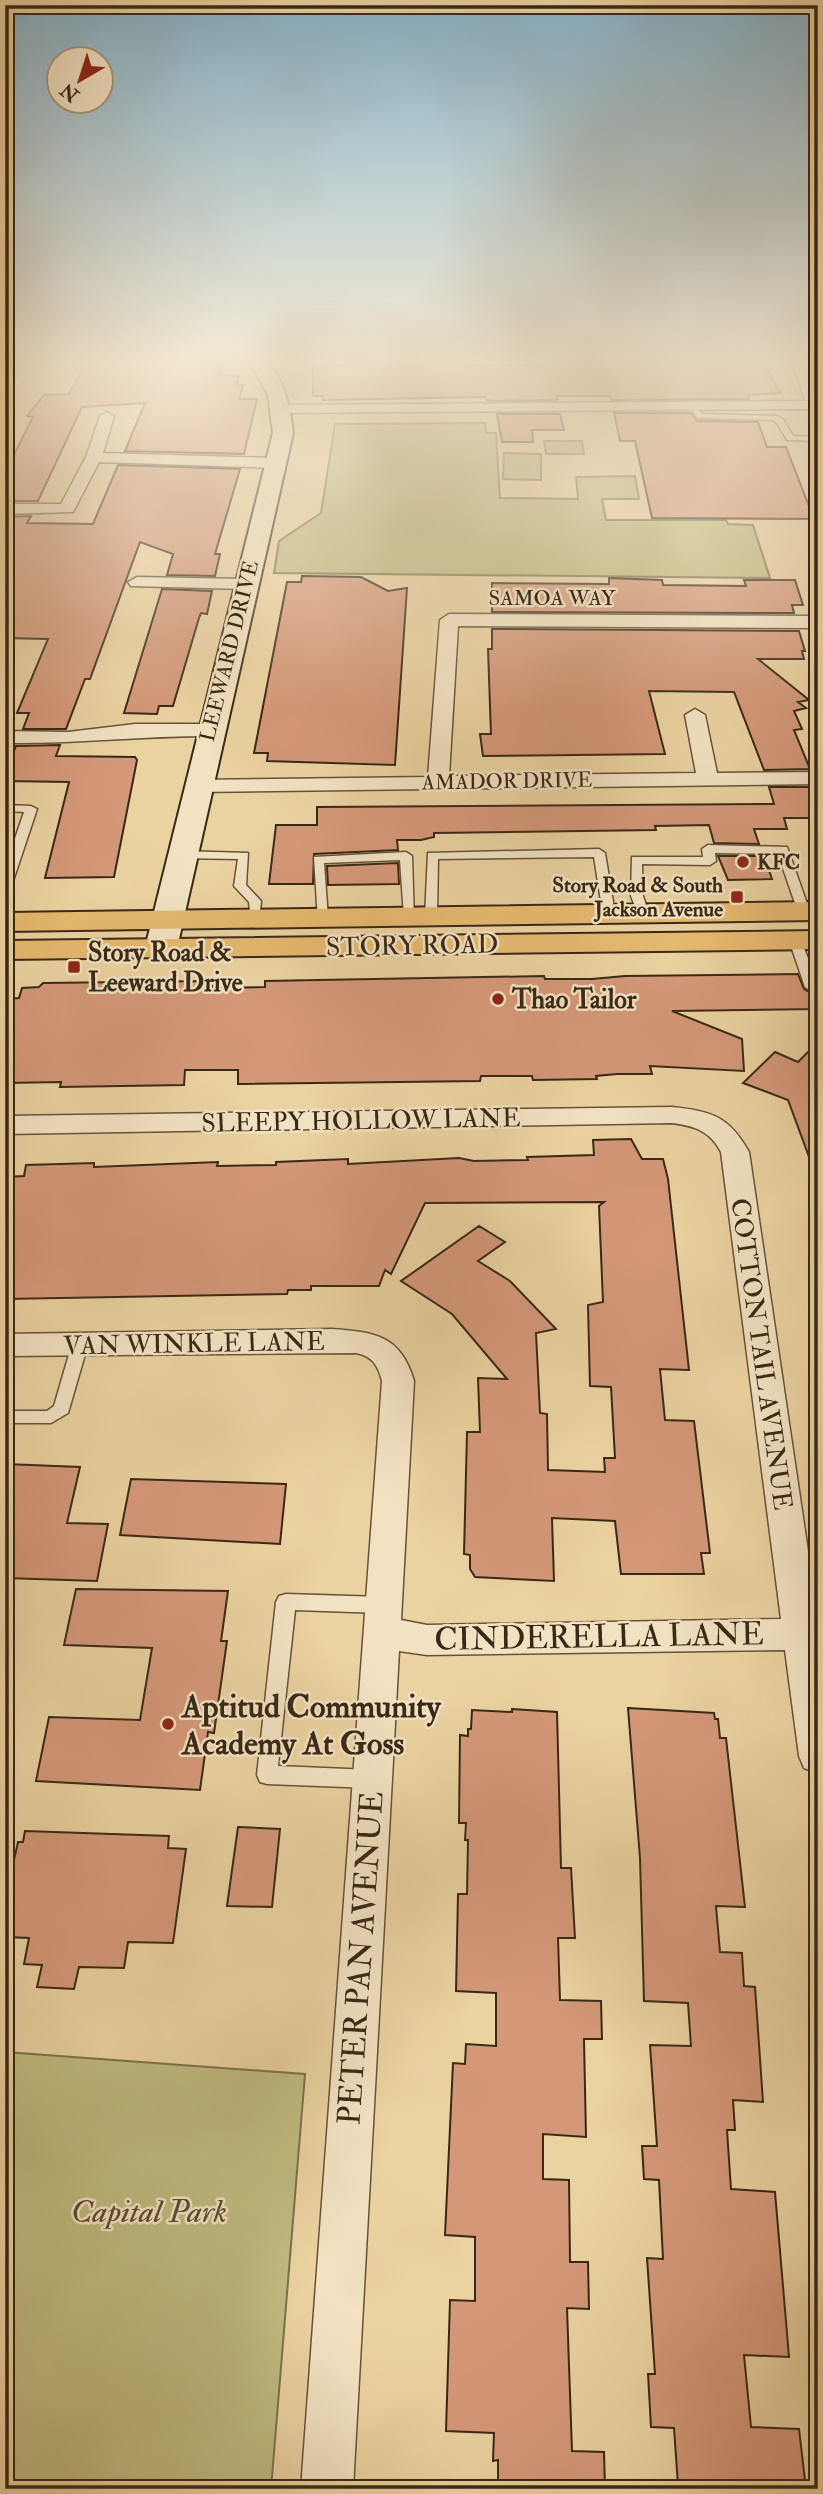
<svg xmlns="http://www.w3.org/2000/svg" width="823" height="2494" viewBox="0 0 823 2494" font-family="'IM FELL Double Pica',serif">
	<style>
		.green { fill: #bfba7f; stroke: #7c714b; stroke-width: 2 }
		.building { fill: #d49879; stroke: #392817; stroke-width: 2 }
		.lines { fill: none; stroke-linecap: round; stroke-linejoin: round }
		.lane-casing { stroke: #66523a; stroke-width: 3 }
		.street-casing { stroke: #66523a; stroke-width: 3 }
		.secondary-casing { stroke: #392817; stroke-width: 4 }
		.primary-casing { stroke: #392817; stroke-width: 4 }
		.lane { fill: #f2e2c2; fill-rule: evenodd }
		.street { fill: #f2e2c2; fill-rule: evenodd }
		.secondary { fill: #f2e2c2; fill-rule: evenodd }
		.primary { fill: #e6b970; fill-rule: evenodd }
		.poi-dot { fill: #8f2418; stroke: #f2e2c2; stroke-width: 2.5 }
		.labels { text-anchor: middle; stroke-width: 5; stroke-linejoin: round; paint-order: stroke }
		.far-street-label { font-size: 21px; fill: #392817; stroke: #f2e2c2 }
		.far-poi-label { font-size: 21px; font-weight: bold; fill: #392817; stroke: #f2e2c2; text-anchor: start }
		.street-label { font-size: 26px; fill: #392817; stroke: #f2e2c2 }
		.poi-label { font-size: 26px; font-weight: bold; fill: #392817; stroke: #f2e2c2; text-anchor: start }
		.near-street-label { font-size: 32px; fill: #392817; stroke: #f2e2c2 }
		.near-poi-label { font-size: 32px; font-weight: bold; fill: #392817; stroke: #f2e2c2; text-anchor: start }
		.near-park-label { font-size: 32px; font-style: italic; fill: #5a4c31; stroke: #f2e2c2 }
	</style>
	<rect width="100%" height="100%" fill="#ebd2a1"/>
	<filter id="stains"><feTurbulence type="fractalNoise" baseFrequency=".00286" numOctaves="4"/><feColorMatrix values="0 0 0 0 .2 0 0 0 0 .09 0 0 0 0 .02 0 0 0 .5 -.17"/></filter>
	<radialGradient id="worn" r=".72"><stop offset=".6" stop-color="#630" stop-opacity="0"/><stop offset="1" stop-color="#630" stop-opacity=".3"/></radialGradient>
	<!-- green -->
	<path class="green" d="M485,423l1,10h10l4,65 78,1 -2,-22 59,-1 4,23h-37l4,21h120l2,4 25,1 17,53 -496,-5 5,-32 42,-28 14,-89z
		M544,441h38l2,13h-38z
		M504,453l37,1v26l-38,-1z
		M5,2052l300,22 -34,415h-266z"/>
	<!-- building -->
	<path class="building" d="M87,359h135l-2,15 19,3 -2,8h6l-4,14h18l-13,55 -119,-3 20,-48 -63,4 -44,94h-33v-28l28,-56 -6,-1 17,-21 25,-1z
		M764,364l16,29 -32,2 1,4 -137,1 -2,-4h-54l1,4 -62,1 -9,-1 -1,-3 -162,3v-4h-10v-30z
		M614,413h77l6,8 61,1 9,25h19l28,72 -162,-1 -17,-77h-15z
		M497,414h63l4,16h-32l1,12h-31z
		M118,465l122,4 -25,85h5l-5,22 -48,-1 6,-21 -33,-12 -50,137h-5l-19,50h-43l6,-16h-12l31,-74 -43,-1v-121l26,-1 -4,7 66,1z
		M302,576l59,1 27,14 19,-3 -12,177 -128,-4 1,-8h-14l33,-171h14z
		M609,578l53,2 1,5 83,1 -2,-6h51l8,25h-11l2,8 -302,-1v-29l117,1z
		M162,589l50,2 -5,23 -6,-1 -2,5 -26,88h-14l-2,8 -33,-1z
		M492,629l307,2 6,20h-3l2,8h-46l51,41 -11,2 8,6 -12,3 8,18 -8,1 16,39 -46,1 -30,-78 -85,-1 16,63 -182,2 -3,-22h11l-3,-85h4z
		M60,745l-4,11 79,1 2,3 -23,117 -69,1 24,-96 -64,-1v-23h6l5,-12z
		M769,787h48l1,31h-34l3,11h-33l5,15 -45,-1 -5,-18 -54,1 1,4 -222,3v4l-13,3h-24l1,10 -84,4 -1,30h-44l7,-59h41v-18l457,-3z
		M718,856h46l8,23 -44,1z
		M398,863l1,21 -71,1 -1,-19z
		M798,974l6,15 14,8v12l-146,2 70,28 2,32 -94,-5 2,8h-35l-21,2 1,3 -64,1 -1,-4h-51l-1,5 -242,3v-14h-53l-1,15 -124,2 1,-5 -56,1v-84l14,-1 3,-10 17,-1 4,-4 170,-2 -1,7 53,-1v-6l279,-5 1,3h47l33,-3z
		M818,1042v131h-3l-27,-73 -45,-17 32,-31 23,10z
		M631,1139l11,20h21l5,20 21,191 -29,-1 5,51 29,1 16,132h-9l3,21h-83l-6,-53 -63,-3 2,63 -79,-4 -5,-8v-14l-6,-1 3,-122h13l-2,-54 29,1 -55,-65 -51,-33 78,-55 26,16 -27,19 32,20 46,48 -20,4 4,80 7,1 1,56 57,2 -1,-14h11l-4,-71 -21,-1 -2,-81 15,-3 -4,-96 5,-4 -179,1 -34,71 -6,-4 -6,16h-68v4h-23l-1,4 -282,5v-122l19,-1 2,-11 68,-2v4l124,-5 -1,4 59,-1v-3l72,-3v5l111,-6 15,3 54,-1 -1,-3 67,-2 -1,-15z
		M5,1464l75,3 -13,56 41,1 -11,57 -92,-3z
		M131,1479l155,5 -6,60 -160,-9z
		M76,1589l152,2 -7,50h6l-13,92 -6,-1 -8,58 -164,-9 13,-64 91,3 12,-72 -88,-3z
		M628,1708l86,5 1,6h3l2,19h6l19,169 -29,-1 4,46 22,1 2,33 11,1 8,115 -30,-2 2,30h-8l4,59 44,3 14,165 -45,-2 7,72 48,2 7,60 -128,-4 -4,-57 -23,-1 -3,-53h7l-8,-116 16,1 -4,-79 -15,-1 -2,-33h15l-7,-101 41,1 -3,-43 -44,-2 -4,-143z
		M512,1709l45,3 4,156h10l4,70h-17l2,62 41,1 1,38h-18l2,98 -43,-3v45l26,1 1,82h18l1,47 -22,-1 5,143 32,1 1,37 -107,-6v-23l-5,1 1,-28 -48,-2 4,-131 25,1v-64l-30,-2 8,-172 12,1 1,-20 30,2v-53l-40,-2 2,-97h9l1,-54h-3l1,-17h-7l1,-88 8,1v-7h3l1,-19 40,2z
		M238,1827l42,2 -8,78 -45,-1z
		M25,1831l144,5 -1,12 18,1 -13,94 -45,-1 -4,26 -45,-1 -5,22 -37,-2 5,-22 -18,-1 5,-26 -24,-1v-37l13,-58h5z"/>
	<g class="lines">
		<!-- lane casing -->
		<g class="lane-casing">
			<path id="lane" d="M20,359h8l-23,34v-9z
				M693,403l9,11 75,2 6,3 10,17 25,1v4l-31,-1 -10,-17 -4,-3 -76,-2 -8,-13z
				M5,805l26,1 6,3 -26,78 -6,4v-23l19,-56 -19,-1z
				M708,845l79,2 23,65 -6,4 -6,-4 -20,-58 -63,-1 1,8 -6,4 -68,-1 1,32 6,18 -6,4 -4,-1 -8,-21 1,-39h71l-1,-8z
				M599,849l6,4 10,61 -2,3 -4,1 -6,-4 -9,-57 -156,2 -1,57 -6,4 -6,-4 3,-63z
				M181,851l67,2 -2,32 15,16 -2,21h-8l-2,-20 -15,-16 4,-27 -61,-1v-6z
				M406,852l6,4 2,64h-8l-2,-3 -4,-57 -76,3 4,55 -6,4 -4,-1 -4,-64z
				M795,936l6,4 17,45v10l-13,-8 -16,-47z
				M80,1338l6,2 2,4 -20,69 -17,10h-46v-12h42l7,-5 18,-62 2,-4z
				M286,1594l96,3 7,2 3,6 -3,6 -7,2 -87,-3 -17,156 93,4 7,2 3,7 -3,7 -7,2 -104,-4 -7,-2 -3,-7 19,-173 3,-6z"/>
		</g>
		<!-- street casing -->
		<g class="street-casing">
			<path id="street" d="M792,359h14l12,36v27l-5,-1 -5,-12 -525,4 -7,-4 7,-4 522,-4z
				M107,412l7,4 -11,37 172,5 8,5 -8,5 -176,-6 -26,50 -68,2v-10h56l25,-47 14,-41z
				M137,577l108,2 9,5 -9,5 -114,-3 -3,-4z
				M449,614l369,2v12l-360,-2 -9,150 247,-3 -11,-58 10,-6 10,6 12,58 101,-1v12l-621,8 -11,-6 11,-6 231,-3 12,-157z
				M135,724h75l10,6 -10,6c-69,0 -136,8 -205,7v-12l63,1z
				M672,1107c39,4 57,9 77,45l69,467v154l-14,-5 -5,-12 -14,-106 -358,5 -28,-4 -46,838h-52l81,-1108c-4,-16 -10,-25 -26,-28l-351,3v-22l327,-5c42,3 69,6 82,52l-13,239 26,5 354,-6 -60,-467c-11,-21 -26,-26 -49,-29l-667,11v-18z"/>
		</g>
		<!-- secondary casing -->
		<g class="secondary-casing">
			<path id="secondary" d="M248,359h18c18,23 24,45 27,74l-116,515 -5,7 -11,2 -11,-2 -5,-7 128,-515 -5,-39z"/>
		</g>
		<!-- primary casing -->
		<g class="primary-casing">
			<path id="primary" d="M818,902v18l-813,11v-18z
				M818,931v18l-813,10v-18z"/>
		</g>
		<!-- lane -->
		<use href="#lane" class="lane"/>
		<!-- street -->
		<use href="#street" class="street"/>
		<!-- secondary -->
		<use href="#secondary" class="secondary"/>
		<!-- primary -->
		<use href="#primary" class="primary"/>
	</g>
	<!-- sky -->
	<linearGradient id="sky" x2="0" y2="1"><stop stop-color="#88b5ce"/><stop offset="0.51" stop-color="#f6ebd5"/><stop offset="1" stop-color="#f6ebd5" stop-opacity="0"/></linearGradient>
	<rect width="823" height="708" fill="url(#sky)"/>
	<!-- markers -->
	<g class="poi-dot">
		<circle cx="743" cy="862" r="7"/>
		<rect x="730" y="890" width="14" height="14" rx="3.5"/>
		<rect x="67" y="960" width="14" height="14" rx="3.5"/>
		<circle cx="498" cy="999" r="7"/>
		<circle cx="168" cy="1724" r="7"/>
	</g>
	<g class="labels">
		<!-- far-street labels -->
		<g class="far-street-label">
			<text x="552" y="605">SAMOA WAY</text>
			<text transform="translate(229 651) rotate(-76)" y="7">LEEWARD DRIVE</text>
			<text transform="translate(507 781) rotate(-1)" y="7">AMADOR DRIVE</text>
		</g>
		<!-- far-poi labels -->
		<g class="far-poi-label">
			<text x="757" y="869">KFC</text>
			<text x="723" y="892" text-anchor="end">Story Road &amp; South<tspan x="723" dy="24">Jackson Avenue</tspan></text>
		</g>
		<!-- street labels -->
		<g class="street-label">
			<text transform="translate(412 945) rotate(-1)" y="9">STORY ROAD</text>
			<text transform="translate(361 1120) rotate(-1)" y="9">SLEEPY HOLLOW LANE</text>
			<text transform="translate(194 1343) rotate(-1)" y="9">VAN WINKLE LANE</text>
			<text transform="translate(762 1354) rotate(82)" y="9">COTTON TAIL AVENUE</text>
		</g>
		<!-- poi labels -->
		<g class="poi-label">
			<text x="88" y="961">Story Road &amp;<tspan x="88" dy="30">Leeward Drive</tspan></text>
			<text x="512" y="1008">Thao Tailor</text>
		</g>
		<!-- near-street labels -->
		<g class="near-street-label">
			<text transform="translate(599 1636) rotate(-1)" y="11">CINDERELLA LANE</text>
			<text transform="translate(360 1958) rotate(-86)" y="11">PETER PAN AVENUE</text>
		</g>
		<!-- near-poi labels -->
		<g class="near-poi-label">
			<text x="182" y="1717">Aptitud Community<tspan x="182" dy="37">Academy At Goss</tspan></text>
		</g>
		<!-- near-park labels -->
		<g class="near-park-label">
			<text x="149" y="2222">Capital Park</text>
		</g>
	</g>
	<!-- margin -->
	<rect width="823" height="2494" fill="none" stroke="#ebd2a1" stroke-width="28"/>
	<rect x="7" y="7" width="809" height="2480" fill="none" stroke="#392817" stroke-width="3.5"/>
	<rect x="14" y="14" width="795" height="2466" fill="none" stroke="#392817" stroke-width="2"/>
	<!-- north arrow -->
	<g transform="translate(80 80) rotate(219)"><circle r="33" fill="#f2e2c2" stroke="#a8987e" stroke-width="2"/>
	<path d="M0-5L12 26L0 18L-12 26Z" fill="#8f2418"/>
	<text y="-10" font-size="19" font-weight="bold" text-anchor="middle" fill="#392817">N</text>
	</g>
	<rect width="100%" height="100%" filter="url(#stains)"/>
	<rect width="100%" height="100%" fill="url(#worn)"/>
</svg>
